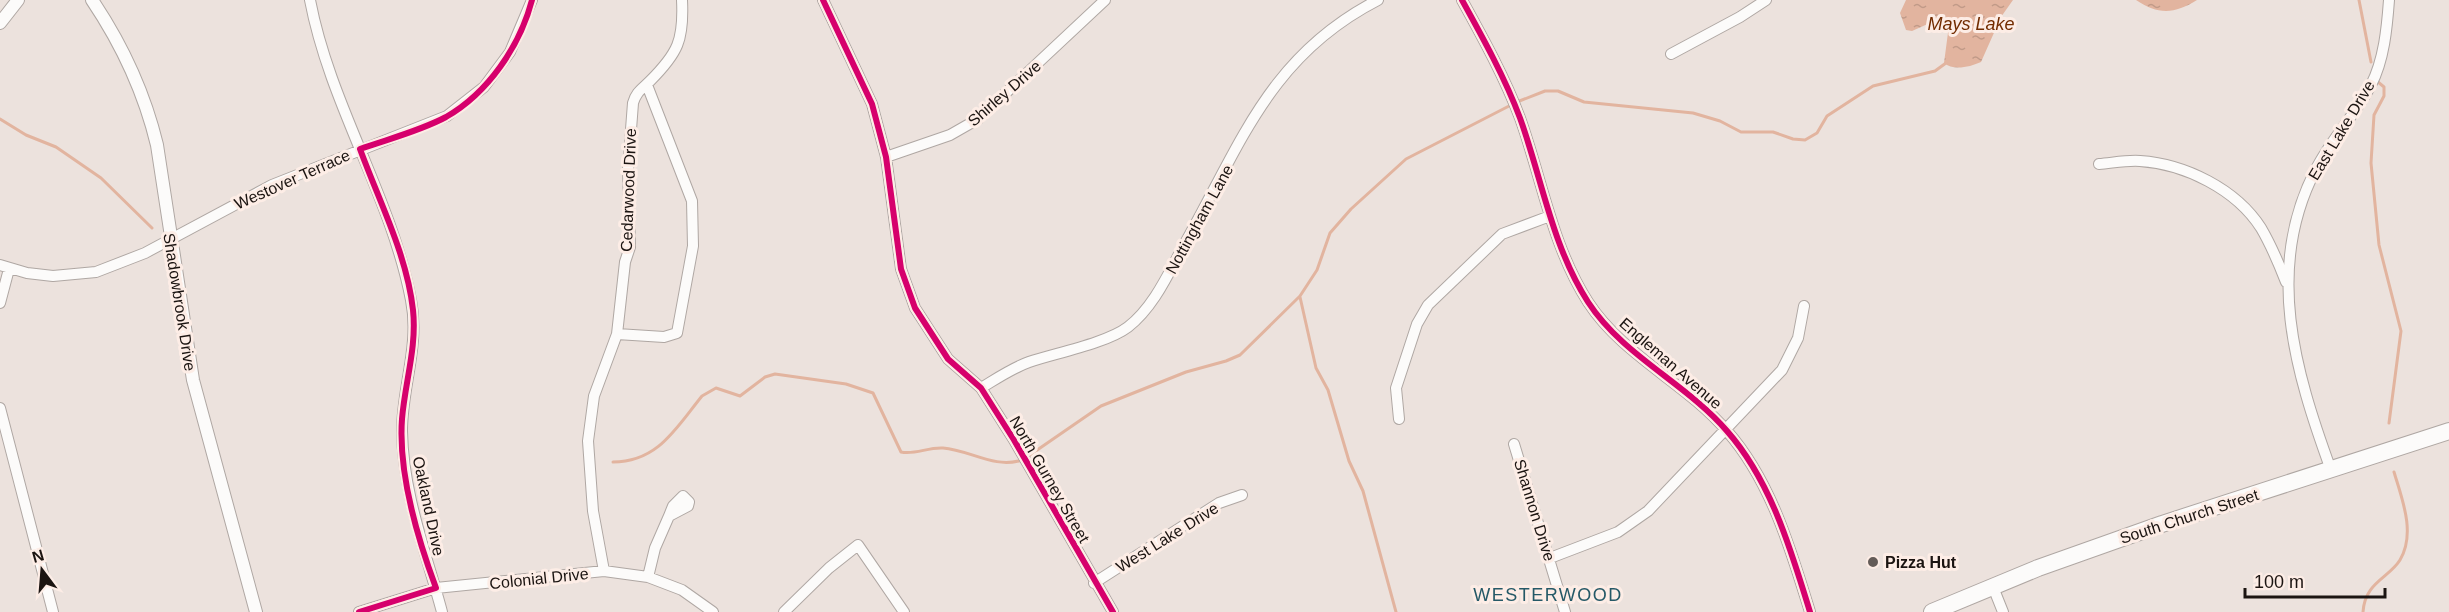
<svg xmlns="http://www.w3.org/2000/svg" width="2449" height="612" viewBox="0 0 2449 612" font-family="Arial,sans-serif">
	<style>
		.water { fill: url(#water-ripples) }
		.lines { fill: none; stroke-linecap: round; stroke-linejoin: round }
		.stream { stroke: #e2b49f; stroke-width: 3 }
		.minor-casing { stroke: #afa7a3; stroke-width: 12 }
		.tertiary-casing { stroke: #afa7a3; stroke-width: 14 }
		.primary-casing { stroke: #afa7a3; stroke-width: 18 }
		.minor { stroke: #fcfbfa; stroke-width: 10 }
		.tertiary { stroke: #fcfbfa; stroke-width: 12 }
		.primary { stroke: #fcfbfa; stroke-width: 16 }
		.cycleway-casing { stroke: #fdede6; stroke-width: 10 }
		.cycleway { stroke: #d6006c; stroke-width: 6 }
		.poi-dot { fill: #645c58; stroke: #fdede6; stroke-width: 2 }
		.labels { text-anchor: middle; stroke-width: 6; stroke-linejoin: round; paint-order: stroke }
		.street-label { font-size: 16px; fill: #1b1411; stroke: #fdede6 }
		.poi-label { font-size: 16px; font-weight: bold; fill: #1b1411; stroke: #fdede6; text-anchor: start }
		.water-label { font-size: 18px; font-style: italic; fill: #722c00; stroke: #fdede6 }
		.neighbourhood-label { font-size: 18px; letter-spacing: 1.5px; fill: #255967; stroke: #fdede6 }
	</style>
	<defs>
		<pattern id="water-ripples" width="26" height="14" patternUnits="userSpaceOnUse" patternTransform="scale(1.5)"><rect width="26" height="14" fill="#e2b49f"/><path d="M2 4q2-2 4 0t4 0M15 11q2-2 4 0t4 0" fill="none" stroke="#c19a88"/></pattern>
	</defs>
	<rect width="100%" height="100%" fill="#ece2dd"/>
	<!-- water -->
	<path class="water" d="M1906,0h107l-12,17 -20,45c-11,5 -28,9 -37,1l5,-38 -10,-6 -27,12 -6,-1 -6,-17z
		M2136,0h61c-22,14 -39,15 -61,0z"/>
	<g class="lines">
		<!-- stream -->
		<path class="stream" d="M2359,0l12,62
			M2378,82l6,5v9l-10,19 -3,48 8,82 22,86 -12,92
			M1517,102l28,-11h13l26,11 109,11 27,8 21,11h32l20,7 12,1 12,-7 10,-17 46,-30 62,-15 11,-8
			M0,119l26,16 30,12 45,31 51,50
			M1300,297l16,71 12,22 21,71 14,30 33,121
			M1027,457l74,-51 85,-34 40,-11 14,-6 60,-59 17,-26 13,-37 21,-24 55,-50 105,-54
			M613,462c45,0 63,-34 89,-66l14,-8 24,8 25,-19 10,-3 71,10 27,9 28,59c14,3 27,-5 42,-4 27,2 51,21 79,12
			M2363,612c2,-30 26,-34 37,-52 16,-27 2,-61 -6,-88"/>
		<!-- minor casing -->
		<g class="minor-casing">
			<path id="minor" d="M310,0c20,105 81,196 101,300 9,45 -9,87 -9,131 1,63 24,121 40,181
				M823,0l49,104 14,53 15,112 14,39 33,51 33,29 33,52 99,172
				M1462,0c21,38 43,78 58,118 22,61 32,128 68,184 35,54 98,81 139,129 44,50 64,119 83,181
				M1671,54l69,-37 26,-17
				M886,157l64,-22 28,-16 127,-119
				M2099,164c13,-1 28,-4 41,-3 45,3 96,28 121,67 10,17 18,36 25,54
				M0,265l27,8 26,3 43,-4 49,-19 127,-68 175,-69 37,-29 26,-35 22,-52
				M0,303l9,-34
				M617,334l47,3 13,-4 16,-87 -1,-45 -45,-116
				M981,388c15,-9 31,-20 48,-26 27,-9 78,-19 99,-35 26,-20 41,-55 56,-82 57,-101 85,-189 194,-245
				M0,408l53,204
				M1399,419l-3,-31 21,-64 11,-19 74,-71 48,-18
				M1514,444l51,168
				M2331,470c-36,-99 -67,-202 -15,-301 15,-30 40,-55 55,-84 13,-25 16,-57 18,-85
				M683,496l6,6 -1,4 -19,10 4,-10z
				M1550,558l68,-26 30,-21 134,-141 16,-32 6,-32
				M604,571l-11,-60 -5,-70 6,-45 23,-62 8,-72 5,-15 -2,-78 5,-66c3,-11 9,-14 17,-22 28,-28 34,-41 32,-81
				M648,577l7,-29 14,-32
				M1094,583l125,-80 23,-8
				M1993,587l10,25
				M359,612l77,-24 168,-17 44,6 34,13 31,22
				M784,612l45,-44 29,-23 46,67"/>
		</g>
		<!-- tertiary casing -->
		<g class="tertiary-casing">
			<path id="tertiary" d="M92,0c31,46 52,91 65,145l36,235 63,232
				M0,23l18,-23"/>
		</g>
		<!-- primary casing -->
		<g class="primary-casing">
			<path id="primary" d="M1932,612l106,-44 124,-44 287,-93"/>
		</g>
		<!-- minor -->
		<use href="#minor" class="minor"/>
		<!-- tertiary -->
		<use href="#tertiary" class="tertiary"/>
		<!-- primary -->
		<use href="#primary" class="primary"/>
		<!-- cycleway casing -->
		<g class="cycleway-casing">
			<path id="cycleway" d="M823,0l49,104 14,53 15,112 14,39 33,51 33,29 33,52 99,172
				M1462,0c21,38 43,78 58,118 22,61 32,128 68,184 35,54 98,81 139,129 44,50 64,119 83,181
				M359,612l77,-24c-19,-51 -38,-114 -34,-169 3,-37 15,-72 11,-109 -6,-55 -34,-109 -53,-161 28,-10 60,-18 86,-32 42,-24 74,-71 86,-117"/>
		</g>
		<!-- cycleway -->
		<use href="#cycleway" class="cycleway"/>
	</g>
	<!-- markers -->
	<circle class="poi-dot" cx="1873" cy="562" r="6"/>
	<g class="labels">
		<!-- street labels -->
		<g class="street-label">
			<text transform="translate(1004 93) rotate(-41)" y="6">Shirley Drive</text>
			<text transform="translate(2341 130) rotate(-59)" y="6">East Lake Drive</text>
			<text transform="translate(292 179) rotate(-24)" y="6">Westover Terrace</text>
			<text transform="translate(628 190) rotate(-88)" y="6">Cedarwood Drive</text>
			<text transform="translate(1199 219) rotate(-61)" y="6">Nottingham Lane</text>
			<text transform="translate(180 302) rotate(81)" y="6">Shadowbrook Drive</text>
			<text transform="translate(1671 363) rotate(41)" y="6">Engleman Avenue</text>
			<text transform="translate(1050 479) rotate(60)" y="6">North Gurney Street</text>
			<text transform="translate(429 506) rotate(78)" y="6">Oakland Drive</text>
			<text transform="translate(1535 510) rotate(73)" y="6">Shannon Drive</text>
			<text transform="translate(2189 516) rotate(-18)" y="6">South Church Street</text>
			<text transform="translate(1167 537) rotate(-32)" y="6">West Lake Drive</text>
			<text transform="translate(539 578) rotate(-6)" y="6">Colonial Drive</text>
		</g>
		<!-- poi labels -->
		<g class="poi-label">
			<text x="1885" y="568">Pizza Hut</text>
		</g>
		<!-- water labels -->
		<g class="water-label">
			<text x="1971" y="30">Mays Lake</text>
		</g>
		<!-- neighbourhood labels -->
		<g class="neighbourhood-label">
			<text x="1548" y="601">WESTERWOOD</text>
		</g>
	</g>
	<!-- north arrow -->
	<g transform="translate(42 570) rotate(344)" stroke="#fdede6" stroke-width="4.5" paint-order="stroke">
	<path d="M0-4.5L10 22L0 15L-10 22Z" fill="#1b1411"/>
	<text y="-9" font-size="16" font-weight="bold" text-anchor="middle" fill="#1b1411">N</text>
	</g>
	<!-- scale -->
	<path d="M2245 588v9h140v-9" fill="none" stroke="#1b1411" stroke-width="3"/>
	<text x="2254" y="588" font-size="18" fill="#1b1411" stroke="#fdede6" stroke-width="4.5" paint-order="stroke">100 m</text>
</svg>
